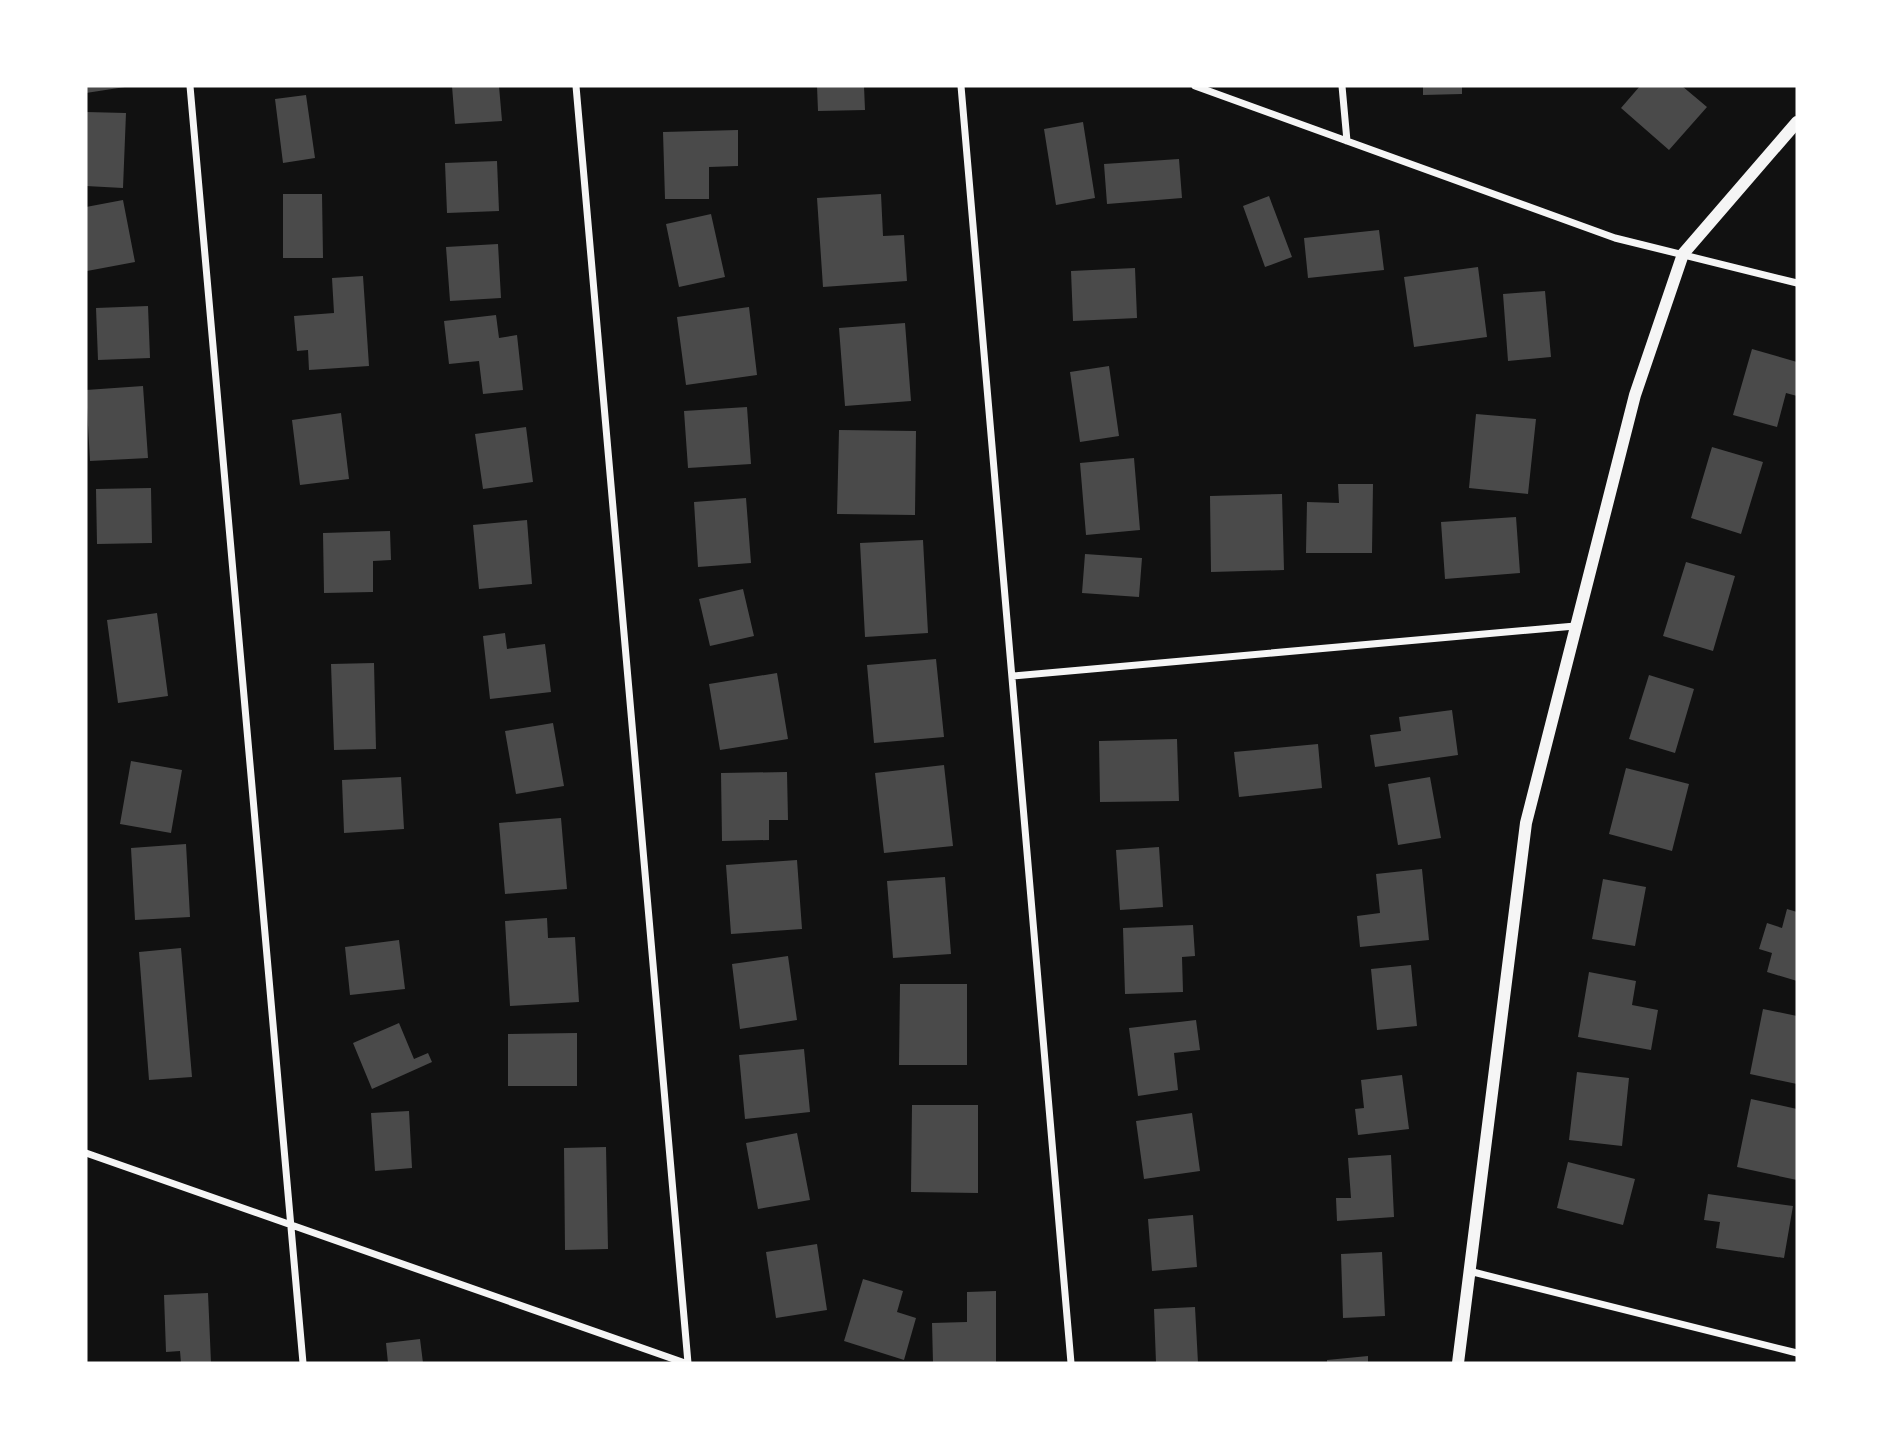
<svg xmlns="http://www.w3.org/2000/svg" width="1883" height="1449" viewBox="0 0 1883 1449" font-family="Lato,sans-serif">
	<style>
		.building { fill: #4a4a4a }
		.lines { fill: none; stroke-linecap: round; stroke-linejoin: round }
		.minor { stroke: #f5f5f5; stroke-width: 7 }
		.tertiary { stroke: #f5f5f5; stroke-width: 12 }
	</style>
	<rect width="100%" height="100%" fill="#111"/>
	<!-- building -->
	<path class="building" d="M86,86h39v1l-39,6z
		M452,86h47l3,35 -47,3z
		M817,86h47l1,24 -47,1z
		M1423,86h39v8l-39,1z
		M1640,86h42l25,21 -38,43 -48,-42z
		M306,95l9,63 -32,5 -8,-64z
		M86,112l40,1 -3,75 -37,-2z
		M1083,122l12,76 -39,7 -12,-76z
		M738,130v36l-29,1v32h-44l-2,-67z
		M1179,159l3,39 -75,6 -3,-40z
		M497,161l2,50 -52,2 -2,-50z
		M283,194h39l1,64h-40z
		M881,194l2,42 21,-1 3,46 -84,6 -6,-89z
		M1269,196l23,61 -27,10 -22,-61z
		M123,200l12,62 -48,9 -1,-64z
		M711,214l14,63 -46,10 -13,-63z
		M1379,230l5,40 -76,8 -4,-40z
		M498,244l3,54 -51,3 -4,-54z
		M1478,267l9,70 -73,10 -10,-70z
		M1135,268l2,50 -64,3 -2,-50z
		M363,276l6,90 -60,4 -1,-20 -11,1 -3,-35 40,-3 -2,-35z
		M1545,291l6,66 -43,4 -5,-67z
		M148,306l2,52 -52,2 -2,-52z
		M749,307l8,68 -71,10 -9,-68z
		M496,315l3,23 18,-3 6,55 -40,4 -4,-33 -30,3 -5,-43z
		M905,323l6,78 -66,5 -6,-78z
		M1752,349l45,13v34l-11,-3 -9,34 -44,-12z
		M1109,366l10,70 -39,6 -10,-70z
		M143,386l5,72 -58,3 -4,-71z
		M747,407l4,57 -63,4 -4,-57z
		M341,413l8,66 -49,6 -8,-65z
		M1476,414l60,5 -8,75 -59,-6z
		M526,427l7,55 -50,7 -8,-55z
		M839,430l77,1 -1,84 -78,-1z
		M1712,447l51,15 -22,72 -50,-16z
		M1134,458l6,72 -54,5 -6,-72z
		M1338,484h35l-1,69h-66l1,-51 32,1z
		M151,488l1,55 -55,1 -1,-55z
		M1282,494l2,76 -73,2 -1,-76z
		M746,498l5,65 -53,4 -4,-65z
		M1516,517l4,56 -75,6 -4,-57z
		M527,520l5,64 -53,5 -6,-64z
		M390,531l1,29 -18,1v31l-49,1 -1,-60z
		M923,540l5,93 -63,4 -5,-94z
		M1085,554l57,4 -3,39 -57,-4z
		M1686,562l49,14 -22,75 -50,-15z
		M743,589l11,47 -44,10 -11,-47z
		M157,613l11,83 -50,7 -11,-83z
		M505,633l2,16 38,-5 6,48 -61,7 -7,-63z
		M936,659l8,78 -70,6 -7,-78z
		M374,663l2,86 -42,1 -3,-86z
		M777,673l11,66 -68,11 -11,-66z
		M1649,675l45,14 -19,64 -46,-14z
		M1452,710l6,45 -83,12 -5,-32 31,-4 -2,-14z
		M553,723l11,63 -48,8 -11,-63z
		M1177,739l2,62 -79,1 -1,-61z
		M1318,744l4,44 -83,9 -5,-45z
		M131,761l51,9 -11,63 -51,-9z
		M944,765l9,81 -69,7 -9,-80z
		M1626,768l63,16 -17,67 -63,-17z
		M787,772l1,48h-19v20l-47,1 -1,-68z
		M401,777l3,52 -60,4 -2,-53z
		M1430,777l11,61 -43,7 -10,-61z
		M561,818l6,71 -62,5 -6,-71z
		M186,844l4,73 -55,3 -4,-72z
		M1159,847l4,60 -43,3 -4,-60z
		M797,860l5,69 -71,5 -5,-69z
		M1422,869l7,71 -69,7 -3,-31 23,-3 -4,-39z
		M945,877l6,77 -58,4 -6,-77z
		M1603,879l43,8 -11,59 -43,-7z
		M1787,909l10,3v69l-30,-9 5,-19 -13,-4 8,-26 15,5z
		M547,918l1,20 27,-1 4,65 -69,4 -5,-85z
		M1193,925l2,31 -13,1 1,35 -58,2 -2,-66z
		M399,940l6,49 -55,6 -5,-48z
		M181,948l11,129 -43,3 -10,-128z
		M788,956l9,64 -57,9 -8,-65z
		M1411,965l6,61 -40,4 -6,-61z
		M1589,972l47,9 -4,24 26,5 -7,40 -73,-13z
		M900,984h67v81h-68z
		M1763,1009l34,7v68l-47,-10z
		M1196,1020l4,30 -26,3 4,37 -40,6 -9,-68z
		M399,1023l15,36 14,-6 4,9 -60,27 -19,-46z
		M577,1033v53h-69v-52z
		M804,1049l6,63 -65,7 -6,-64z
		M1577,1072l52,6 -7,68 -53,-6z
		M1402,1075l7,54 -51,6 -3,-26 9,-1 -3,-28z
		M1751,1099l46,10v71l-60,-13z
		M912,1105h66v88l-67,-1z
		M409,1111l3,57 -37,3 -4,-58z
		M1192,1113l8,58 -56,8 -8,-58z
		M797,1133l13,67 -52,9 -12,-66z
		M606,1147l2,102 -43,1 -1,-102z
		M1391,1155l3,62 -57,4 -1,-23h15l-3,-40z
		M1568,1162l67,17 -12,46 -66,-17z
		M1708,1194l85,12 -9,52 -68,-10 4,-26 -16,-2z
		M1193,1215l4,52 -45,4 -4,-52z
		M817,1244l10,66 -51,8 -10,-66z
		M1382,1252l3,64 -42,2 -2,-64z
		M863,1279l40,12 -6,21 19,6 -12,42 -60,-19z
		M996,1291v72h-63l-1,-40 35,-1v-30z
		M208,1293l3,70h-30l-1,-12 -14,1 -2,-57z
		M1195,1307l3,56h-42l-2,-54z
		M420,1339l3,24h-35l-2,-20z
		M1368,1356v7h-41v-3z"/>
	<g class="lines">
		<!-- minor -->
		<path class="minor" d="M190,86l113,1277
			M576,86l112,1277
			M961,86l110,1277
			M1195,86l420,152 182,45
			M1342,86l5,55
			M1013,676l562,-50
			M86,1153l599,210
			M1469,1271l328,82"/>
		<!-- tertiary -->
		<path class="tertiary" d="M1458,1363l68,-540 109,-428 48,-141 114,-132"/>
	</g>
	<!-- border -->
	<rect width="1883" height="1449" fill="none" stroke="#ffffff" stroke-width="175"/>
</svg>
